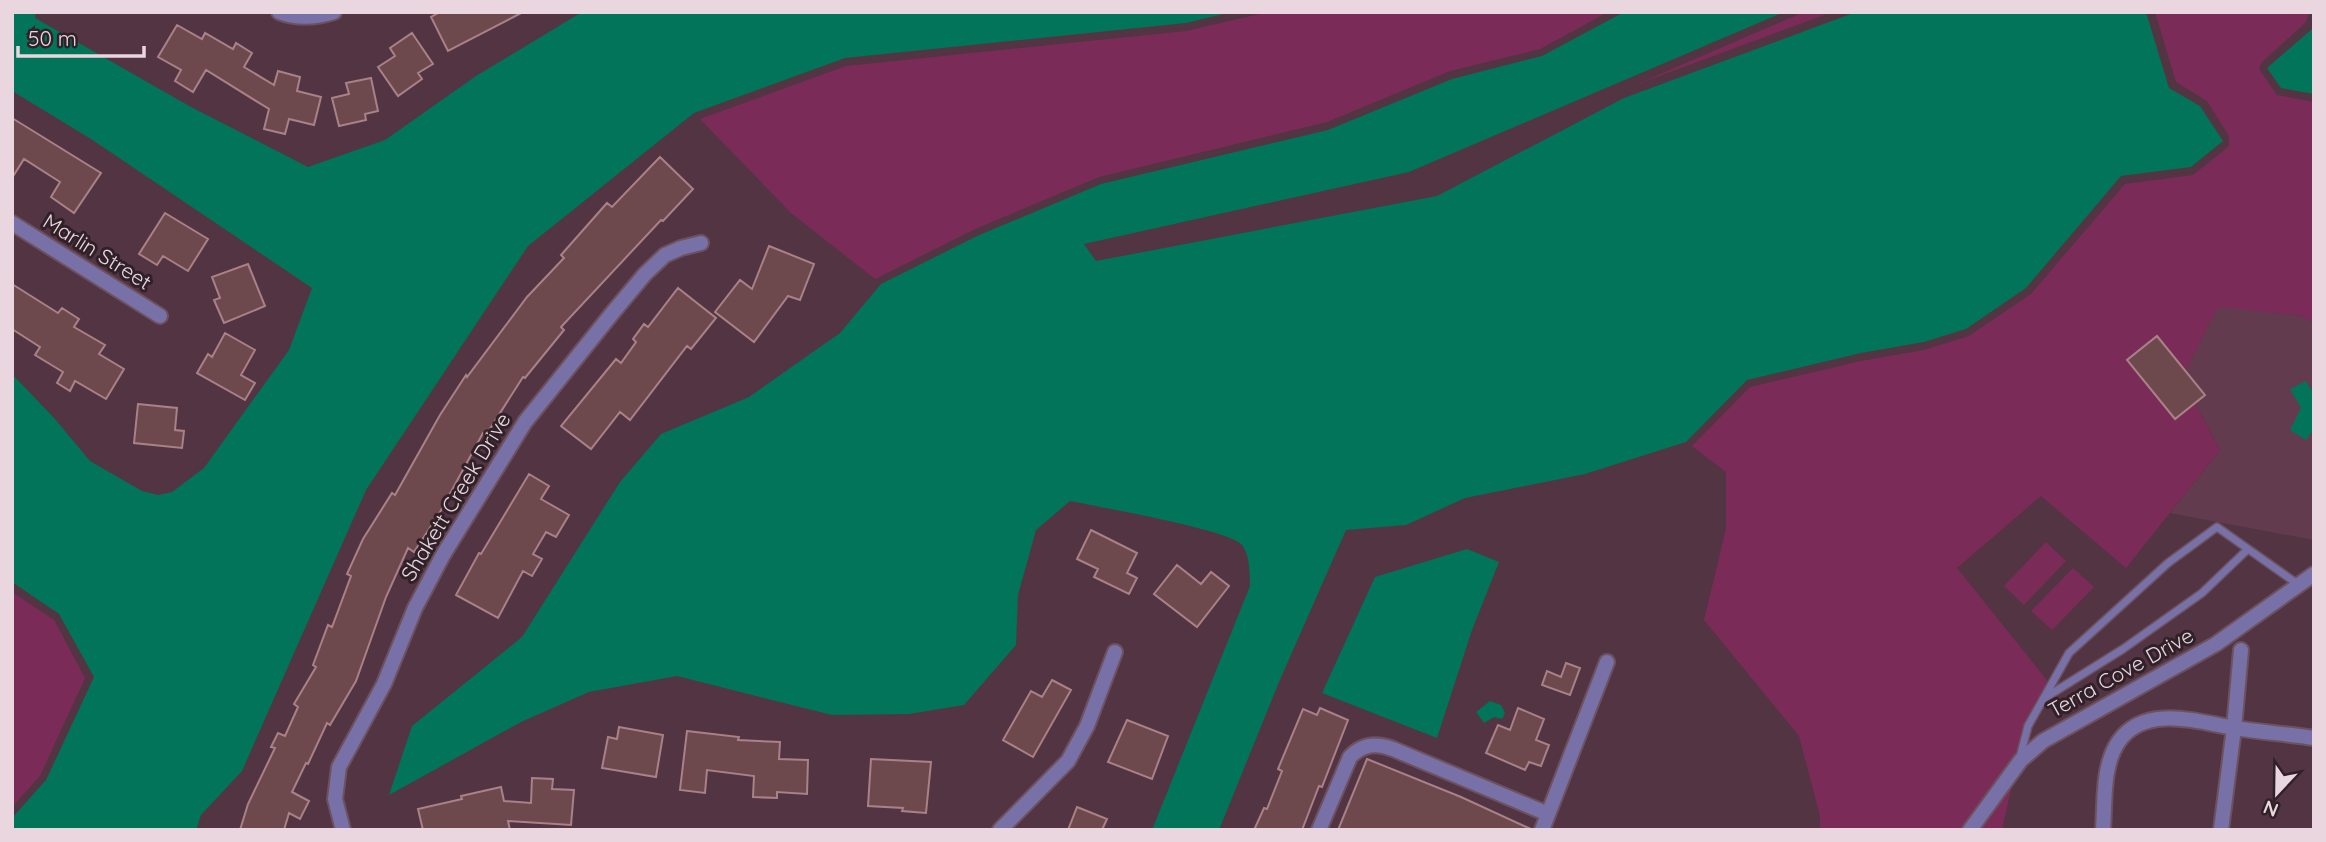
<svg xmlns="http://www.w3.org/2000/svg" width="2326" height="842" viewBox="0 0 2326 842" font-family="Quicksand,sans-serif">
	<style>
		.built { fill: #623b4e }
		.green { fill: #7b2b58 }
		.water { fill: #017459 }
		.building { fill: #6d494e; stroke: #a98187; stroke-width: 2 }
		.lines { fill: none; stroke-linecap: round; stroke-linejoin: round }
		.service-casing { stroke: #6e515f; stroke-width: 10 }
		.minor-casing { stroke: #6e515f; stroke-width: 18 }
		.service { stroke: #7771a7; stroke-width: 7 }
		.minor { stroke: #7771a7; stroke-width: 14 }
		.labels { text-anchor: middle; stroke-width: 6; stroke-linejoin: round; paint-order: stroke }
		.street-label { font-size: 21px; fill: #ead6df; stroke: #302128 }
	</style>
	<rect width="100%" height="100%" fill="#533443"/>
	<!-- built -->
	<path class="built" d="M2218,306l78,9 18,7v218l-144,-27 50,-63 -38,-72z"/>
	<!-- green -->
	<path class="green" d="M1268,12h340l-68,37 -90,22 -123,51 -228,55 -124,52 -100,50 -84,-66 -91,-94 146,-53 340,-35z
		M1804,12h28l-197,73z
		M2155,12h155l-5,11 -43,39 -3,7 18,26 37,7v220l-18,-7 -78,-8 -36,71 38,72 -94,118 -85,-72 -84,72 93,116 -23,34 -25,112h-182v-14l-21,-80 -95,-116 22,-91v-57l-34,-26 58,-59 111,-26 63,-11 45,-14 62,-42 94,-110 68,-9 36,-29v-10l-22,-35 -31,-19z
		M2046,542l20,19 -42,44 -20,-19z
		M2073,568l21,19 -42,43 -21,-19z
		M12,592l42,28 31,58 -45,98 -28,31z"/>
	<!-- water -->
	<path class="water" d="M12,12h24l-1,6 156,89 117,60 77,-27 91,-64 106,-64h650l-46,11 -341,35 -151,55 -166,133 -162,244 -124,281 -41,44 -5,15h-184v-12l34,-38 48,-103 -35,-63 -47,-32v-208l43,45 35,42 52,30 16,4 14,-3 32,-24 85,-118 23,-62 -221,-149 -79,-48z
		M1624,12h160l-375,160 -325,72 12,17 341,-65 187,-98 232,-86h290l23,76 31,18 23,35 -32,26 -70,9 -95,112 -60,41 -42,13 -63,11 -114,27 -61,62 -101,32 -120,24 -59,27 -60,5 -67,152 -60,148h-67l98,-244c0,-11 0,-33 -9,-42 -16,-15 -142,-37 -171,-43l-34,29 -18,65 -2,50 -52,60 -55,9 -77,1 -155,-39 -88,16 -68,30 -132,73 23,-69 110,-89 98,-155 41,-48 88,-37 91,-64 41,-49 96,-48 124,-52 227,-54 124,-51 90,-23z
		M2314,23v71l-33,-6 -14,-20 45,-39z
		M2306,381l8,13v35l-8,11 -16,-10 11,-22 -11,-19z
		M1467,549l32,13 -27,68 -35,108 -115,-45 53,-116z
		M1490,701l11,4 4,8 -3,6 -8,-2 -10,6 -8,-11z"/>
	<!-- building -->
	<path class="building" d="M440,12h83l-75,39 -17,-34z
		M177,25l25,14 3,-6 28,16 3,-6 16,10 -8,14 30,18 4,-14 22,6 -3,14 24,6 -7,28 -25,-6 -4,15 -21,-5 5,-20 -63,-39 -13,22 -18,-11 6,-11 -23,-13z
		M412,33l21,31 -15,9 4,6 -24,17 -20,-29 17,-11 -5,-8z
		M371,78l7,33 -13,3 1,6 -27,6 -7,-28 17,-4 -3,-11z
		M12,118l89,55 -27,40 -23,-16 9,-15 -36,-23 -12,19z
		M660,157l33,32 -30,32 -2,-1 -100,107 3,3 -39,48 -2,-1 -37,58 -3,-2 -44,81 -25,38 -6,-4 -22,49 -30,84 -26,44 -3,-2 -19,41 -2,-1 -14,29 17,9 -9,18 -11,-6 -5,17h-44l8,-26 27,-56 -4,-1 7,-14 7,3 13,-29 -4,-3 22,-37 -3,-2 15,-40 4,2 19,-51 -4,-2 16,-35 29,-46 3,2 45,-80 26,-40 1,2 60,-80 37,-39 -3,-3 46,-52 5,4z
		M165,213l43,26 -20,32 -25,-15 -6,9 -18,-11z
		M769,246l45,18 -14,36 -12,-4 -34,46 -39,-30 25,-32 12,9z
		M248,264l17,42 -41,17 -10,-23 6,-2 -8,-21z
		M12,284l46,29 4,-5 17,11 -5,8 31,18 -6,9 25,15 -18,30 -31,-18 -5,10 -13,-8 6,-11 -28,-17 5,-8 -28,-18z
		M678,288l38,30 -25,31 -4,-3 -57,74 -10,-8 -29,37 -30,-23 55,-67 5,4 15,-21 -3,-3 11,-15 4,3z
		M225,333l30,17 -14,25 14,8 -10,17 -48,-27 11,-19 4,3z
		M2157,336l48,59 -30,24 -48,-59z
		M138,404l39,4 -2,22 9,1 -2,17 -48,-5z
		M529,474l20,12 -8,13 28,16 -13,22 -10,-5 -13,22 9,5 -10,17 -9,-5 -25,47 -42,-23 23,-42 2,1z
		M1091,530l46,23 -10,20 10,5 -8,16 -35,-17 4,-8 -21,-10z
		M1177,565l24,19 10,-12 18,14 -32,41 -43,-33z
		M1566,663l14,5 -10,27 -28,-10 5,-14 14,6z
		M1052,680l19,10 -38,67 -30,-17 28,-49 11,6z
		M1320,708l28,12 -26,67 -3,-1 -17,44h-48l10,-22 3,1 15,-38 -4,-2 25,-60 14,6z
		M1518,708l26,11 -8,21 13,5 -8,21 -12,-4 -4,8 -39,-17 12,-28 12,5z
		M1127,720l41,16 -16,43 -44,-17z
		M619,727l44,8 -7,42 -54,-9 6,-31 9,2z
		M687,731l52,6 -1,3 42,2 -1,17 29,1 -1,34 -30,-2v6l-24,-1 1,-21 -47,-6 -2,23 -25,-3z
		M871,759l60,3 -5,51 -24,-2 1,-3 -35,-2z
		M1367,759l94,38 72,33h-195z
		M532,778l21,1 -1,10 22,1 -3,35 -63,-4 2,9h-87l-5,-21 44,-10 -1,-3 40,-9 3,14 27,2z
		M1077,807l30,12 -5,11h-34z"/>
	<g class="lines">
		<!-- service casing -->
		<g class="service-casing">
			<path id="service" d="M2043,699l80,-50 79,-56 46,-44
				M2020,757l8,-31 41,-73 99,-90 49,-36 82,58"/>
		</g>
		<!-- minor casing -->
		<g class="minor-casing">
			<path id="minor" d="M279,12c18,7 36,6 55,0
				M12,223l148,93
				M343,830l-8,-31 4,-32 45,-83 31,-76 28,-53 82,-133 89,-111 31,-37 20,-19 16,-7 20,-5
				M1000,830l68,-69 19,-35 28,-74
				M1319,830l31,-73c13,-14 27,-14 43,-8l155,65
				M1542,830l65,-168
				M1970,830l51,-70 22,-19 173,-97 98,-70
				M2103,830c2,-28 -1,-65 16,-89 26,-37 80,-19 115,-13 26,4 53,6 80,10
				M2221,830l13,-102 7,-78"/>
		</g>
		<!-- service -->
		<use href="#service" class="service"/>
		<!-- minor -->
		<use href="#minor" class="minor"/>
	</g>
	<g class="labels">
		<!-- street labels -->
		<g class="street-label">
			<text transform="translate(97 252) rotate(32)" y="7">Marlin Street</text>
			<text transform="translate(456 497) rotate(-59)" y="7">Shakett Creek Drive</text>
			<text transform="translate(2121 673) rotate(-29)" y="7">Terra Cove Drive</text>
		</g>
	</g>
	<!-- border -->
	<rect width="2326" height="842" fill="none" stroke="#ead6df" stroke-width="28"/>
	<!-- north arrow -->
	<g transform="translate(2277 793) rotate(202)" stroke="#302128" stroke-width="5" paint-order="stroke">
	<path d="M0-5L12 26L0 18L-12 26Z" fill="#ead6df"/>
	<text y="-10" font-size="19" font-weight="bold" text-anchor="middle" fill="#ead6df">N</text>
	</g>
	<!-- scale -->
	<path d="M18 46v10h126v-10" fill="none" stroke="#ead6df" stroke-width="3.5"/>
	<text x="28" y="46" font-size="21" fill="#ead6df" stroke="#302128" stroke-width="5" paint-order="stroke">50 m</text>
</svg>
